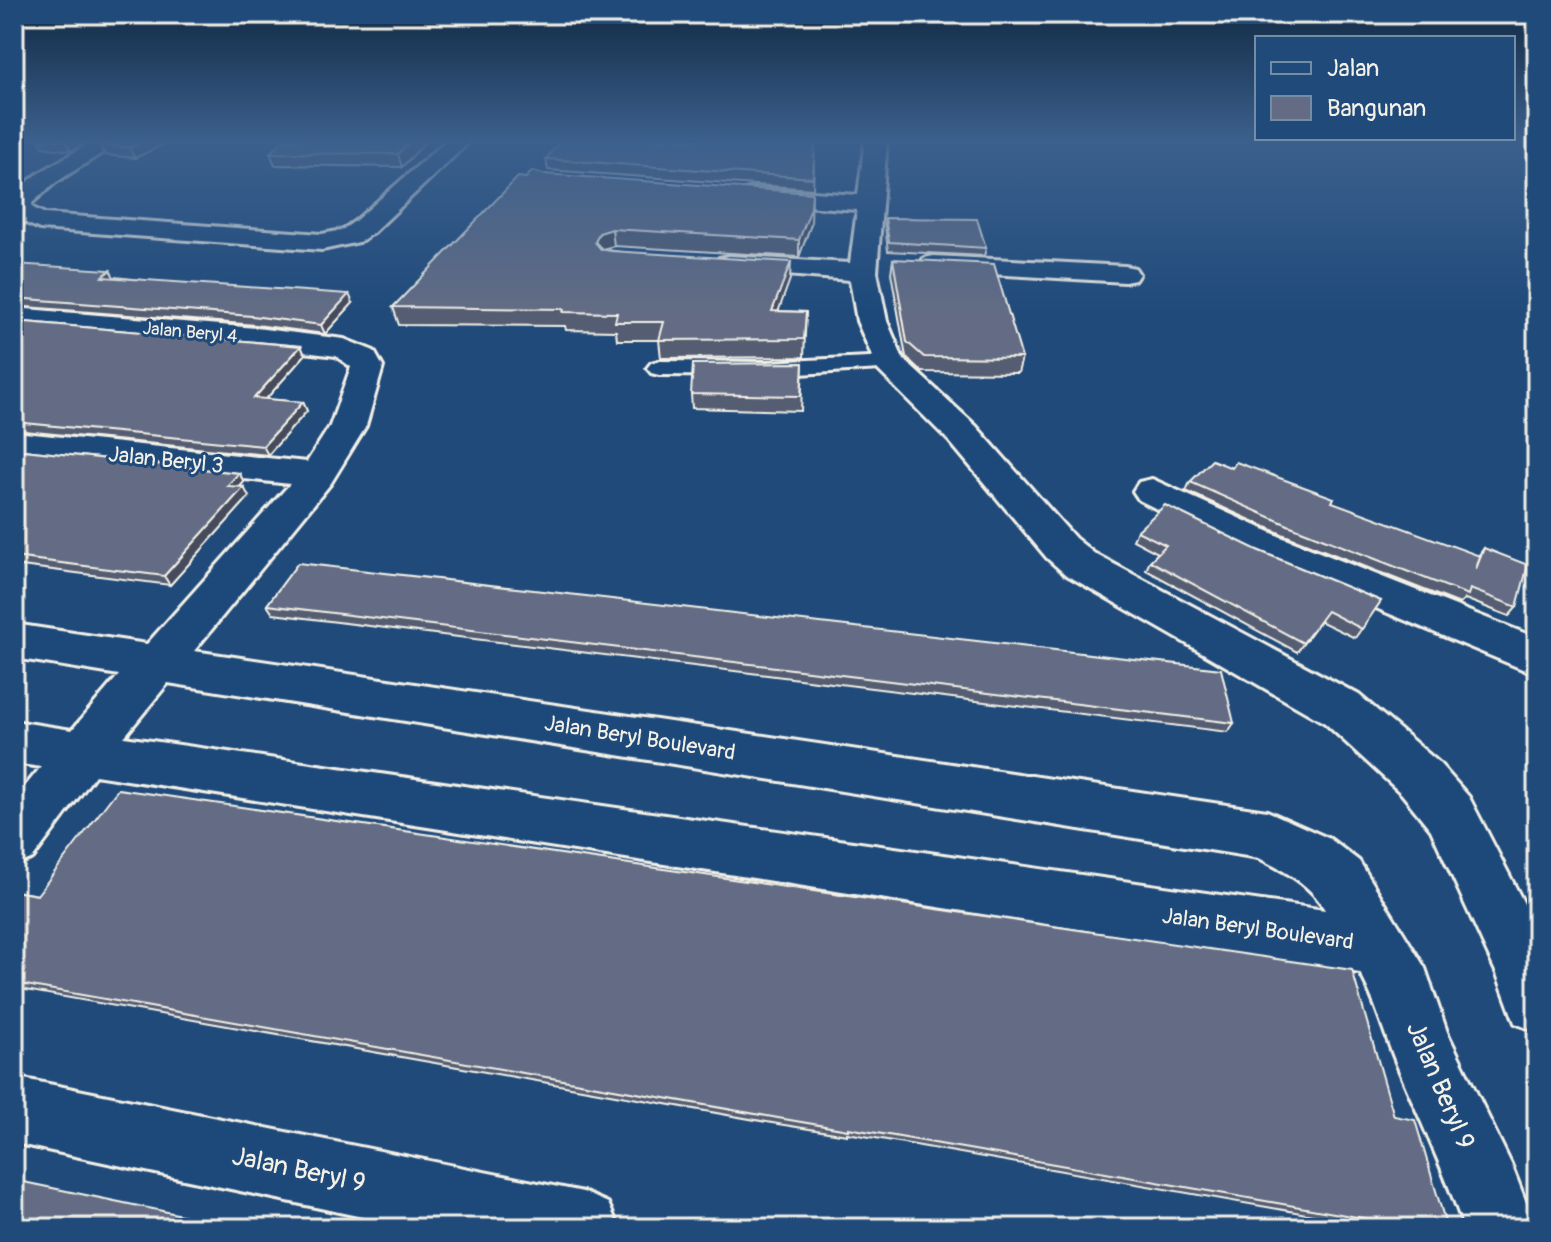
<svg xmlns="http://www.w3.org/2000/svg" width="1551" height="1242" viewBox="0 0 1551 1242" font-family="Pangolin,sans-serif">
	<style>
		.lines { fill: none; stroke-linecap: round; stroke-linejoin: round }
		.service-casing { stroke: #f4f1e8; stroke-width: 6 }
		.minor-casing { stroke: #f4f1e8; stroke-width: 6 }
		.service { fill: #1f4a7a; fill-rule: evenodd }
		.minor { fill: #1f4a7a; fill-rule: evenodd }
		.wall { fill: #555d72; stroke: #f4f1e8; stroke-width: 2 }
		.shaded-wall { fill: #454c5c; stroke: #f4f1e8; stroke-width: 2 }
		.building { fill: #636c84; stroke: #f4f1e8; stroke-width: 2 }
		.labels { text-anchor: middle; stroke-width: 6; stroke-linejoin: round; paint-order: stroke }
		.far-street-label { font-size: 18px; fill: #f4f1e8; stroke: #1f4a7a }
		.street-label { font-size: 22px; fill: #f4f1e8; stroke: #1f4a7a }
		.near-street-label { font-size: 26px; fill: #f4f1e8; stroke: #1f4a7a }
	</style>
	<rect width="100%" height="100%" fill="#1f4a7a"/>
	<filter id="ink" filterUnits="userSpaceOnUse"><feTurbulence type="fractalNoise" baseFrequency=".0125" numOctaves="2"/><feDisplacementMap in="SourceGraphic" scale="16" xChannelSelector="R" yChannelSelector="G"/><feConvolveMatrix kernelMatrix="1 2 1 2 8 2 1 2 1" color-interpolation-filters="sRGB"/></filter>
	<g filter="url(#ink)">
		<g class="lines">
			<!-- service casing -->
			<g class="service-casing">
				<path id="service" d="M889,356l8,2 4,5 -4,5 -130,8 -108,-1 -8,-2 -4,-5 4,-5 8,-2 108,1z"/>
			</g>
			<!-- minor casing -->
			<g class="minor-casing">
				<path id="minor" d="M95,140h27l-67,43 -23,20 1,5 12,6 277,20 20,-4 13,-9 92,-81h24l-98,93 -14,9 -37,8 -282,-21 -26,-11v-25l25,-20z
					M865,140h22l-10,132 10,49 16,38 73,67 99,112 20,16 264,141 79,67 31,35 68,132v103l-22,-9 -18,-49 -66,-144 -29,-36 -77,-71 -260,-149 -18,-16 -97,-116 -72,-72 -21,-49 -7,-41 -131,-10 -4,-6 4,-6 10,-2 121,7 7,-53 -104,-8 -9,-2 -3,-5 3,-5 9,-2 105,7z
					M934,256l191,10 10,2 4,6 -4,6 -10,2 -201,-12 -4,-6 4,-6z
					M14,308l242,20 88,11 30,12 9,16 -17,59 -35,57 -137,168 1073,160 63,28 29,22 66,107 22,64 64,132 25,64h-72c-19,-57 -46,-112 -69,-168 -12,-29 -19,-59 -35,-87l-1265,-198 -62,83 -19,8v-66l27,-33 -27,-4v-42l58,9 47,-55 -105,-17v-34l133,20 143,-160 -276,-30v-22l293,30 23,-36 21,-59 -15,-11 -80,-10 -242,-20zM168,683l1091,175c25,13 52,26 66,52l-1201,-173z
					M1152,479l129,58 256,101v37l-284,-118 -114,-57 -6,-9 6,-9z
					M14,1077l569,115 25,11 11,25h-205l-400,-85z"/>
			</g>
			<!-- service -->
			<use href="#service" class="service"/>
			<!-- minor -->
			<use href="#minor" class="minor"/>
		</g>
		<!-- wall -->
		<path class="wall" d="M39,140h50l-18,11 -28,-4z
			M172,140l-37,18 -30,-3 -6,-11z
			M427,140l-25,27 -127,-2 -5,-12z
			M815,140l-2,49 -265,-19 -2,-11z
			M526,178l285,46 -12,33 -185,-11 -12,3 188,30 -12,32 28,1 -2,45 -143,1 -2,-18h-42l-1,-9 -50,-1 -1,-4 -166,-1 -6,-18z
			M885,218l101,30 -2,8 -96,-5 -3,-25z
			M893,259l129,99 -4,15 -96,-1 -16,-15 -15,-84z
			M14,264l101,13 238,26 -28,31 -69,-9 -242,-19z
			M14,321l287,25 4,9 -39,44 37,3 4,9 -39,44 -254,-25z
			M803,363l-2,48 -109,-3 -1,-14z
			M14,449l225,24 5,9 -4,5 9,10 -79,88 -156,-20z
			M1190,482l288,74 6,-8 33,59 -8,9 -44,-17 -5,5 -178,-70 -96,-43z
			M1137,531l120,19 124,51 -26,37 -35,-17 -23,31 -151,-82 4,-9 8,-8 -25,-13z
			M298,563l936,160 -6,9 -955,-118 -6,-9z
			M14,891l1380,225 53,112h-61l-539,-95v2l-69,-11 -764,-136z"/>
		<!-- shaded-wall -->
		<path class="shaded-wall" d="M65,140h24l-18,11z
			M145,140h27l-37,18 -6,-10z
			M412,140h15l-25,27 -4,-13z
			M812,193l-1,31 -12,33v-17z
			M612,229l2,17 -12,3 -7,-7 4,-9z
			M791,262l-1,17 -18,50v-18z
			M110,270l5,9 -13,-2z
			M349,294l4,9 -28,31 -4,-9z
			M301,346l4,9 -46,52 -5,-9z
			M303,402l4,9 -39,44 -5,-9z
			M239,473l5,9 -11,13 -6,-9z
			M244,487l5,10 -79,88 -6,-9z
			M14,763l5,4 -5,5z"/>
		<!-- building -->
		<path class="building" d="M105,140h40l-16,8 -30,-4z
			M283,140h129l-14,14 -128,-1z
			M561,140h254l-2,38 -267,-19z
			M532,171l11,3 269,19 -1,15 -12,32 -187,-11 -13,4 -4,9 6,7 10,2 180,11 -19,49 34,1 -2,27 -145,1 5,-18h-49l2,-9 -54,-1 1,-3 -171,-2 125,-130 8,1z
			M885,218l92,1 9,29 -97,-6z
			M893,259l101,5 28,94 -98,-1 -17,-15z
			M14,264l96,6 -8,7 247,17 -28,31 -69,-9 -238,-18z
			M14,321l287,25 -47,52 49,4 -40,44 -249,-24z
			M803,363l-2,33 -110,-2 2,-30z
			M14,449l225,24 -12,13 17,1 -80,89 -150,-19z
			M1212,460l20,8 4,-6 98,36 -2,4 148,54 -4,13 8,-21 44,17 -11,42 -47,-18 -2,6 -180,-70 -98,-43z
			M1165,505l92,45 124,51 -19,28 -35,-18 -24,32 -153,-82 16,-16 -29,-14z
			M298,563l923,106 13,54 -967,-118z
			M118,789l1234,181 42,146 21,4 32,108h-27l-572,-100v2l-70,-12 -764,-135v-92l23,4z
			M14,1180l230,48h-230z"/>
	</g>
	<!-- sky -->
	<linearGradient id="sky" x2="0" y2="1"><stop stop-color="#112943"/><stop offset="0.45" stop-color="#3c608d"/><stop offset="1" stop-color="#3c608d" stop-opacity="0"/></linearGradient>
	<rect width="1551" height="314" fill="url(#sky)"/>
	<g class="labels">
		<!-- far-street labels -->
		<g class="far-street-label">
			<text transform="translate(190 332) rotate(5)" y="6">Jalan Beryl 4</text>
		</g>
		<!-- street labels -->
		<g class="street-label">
			<text transform="translate(166 459) rotate(6)" y="8">Jalan Beryl 3</text>
			<text transform="translate(640 737) rotate(9)" y="8">Jalan Beryl Boulevard</text>
			<text transform="translate(1258 928) rotate(8)" y="8">Jalan Beryl Boulevard</text>
		</g>
		<!-- near-street labels -->
		<g class="near-street-label">
			<text transform="translate(1441 1085) rotate(67)" y="9">Jalan Beryl 9</text>
			<text transform="translate(299 1169) rotate(12)" y="9">Jalan Beryl 9</text>
		</g>
	</g>
	<!-- margin -->
	<rect width="1551" height="1242" fill="none" stroke="#1f4a7a" stroke-width="48"/>
	<rect x="24" y="24" width="1503" height="1194" fill="none" stroke="#f4f1e8" stroke-width="3" filter="url(#ink)"/>
	<!-- legend -->
	<rect x="1255" y="36" width="260" height="104" fill="#1f4a7a" stroke="#748da6" stroke-width="2"/>
	<rect x="1271" y="62" width="40" height="12" fill="#1f4a7a" stroke="#748da6" stroke-width="2"/>
	<text x="1327" y="76" font-size="24" fill="#f4f1e8">Jalan</text>
	<rect x="1271" y="96" width="40" height="24" fill="#636c84" stroke="#748da6" stroke-width="2"/>
	<text x="1327" y="116" font-size="24" fill="#f4f1e8">Bangunan</text>
</svg>
